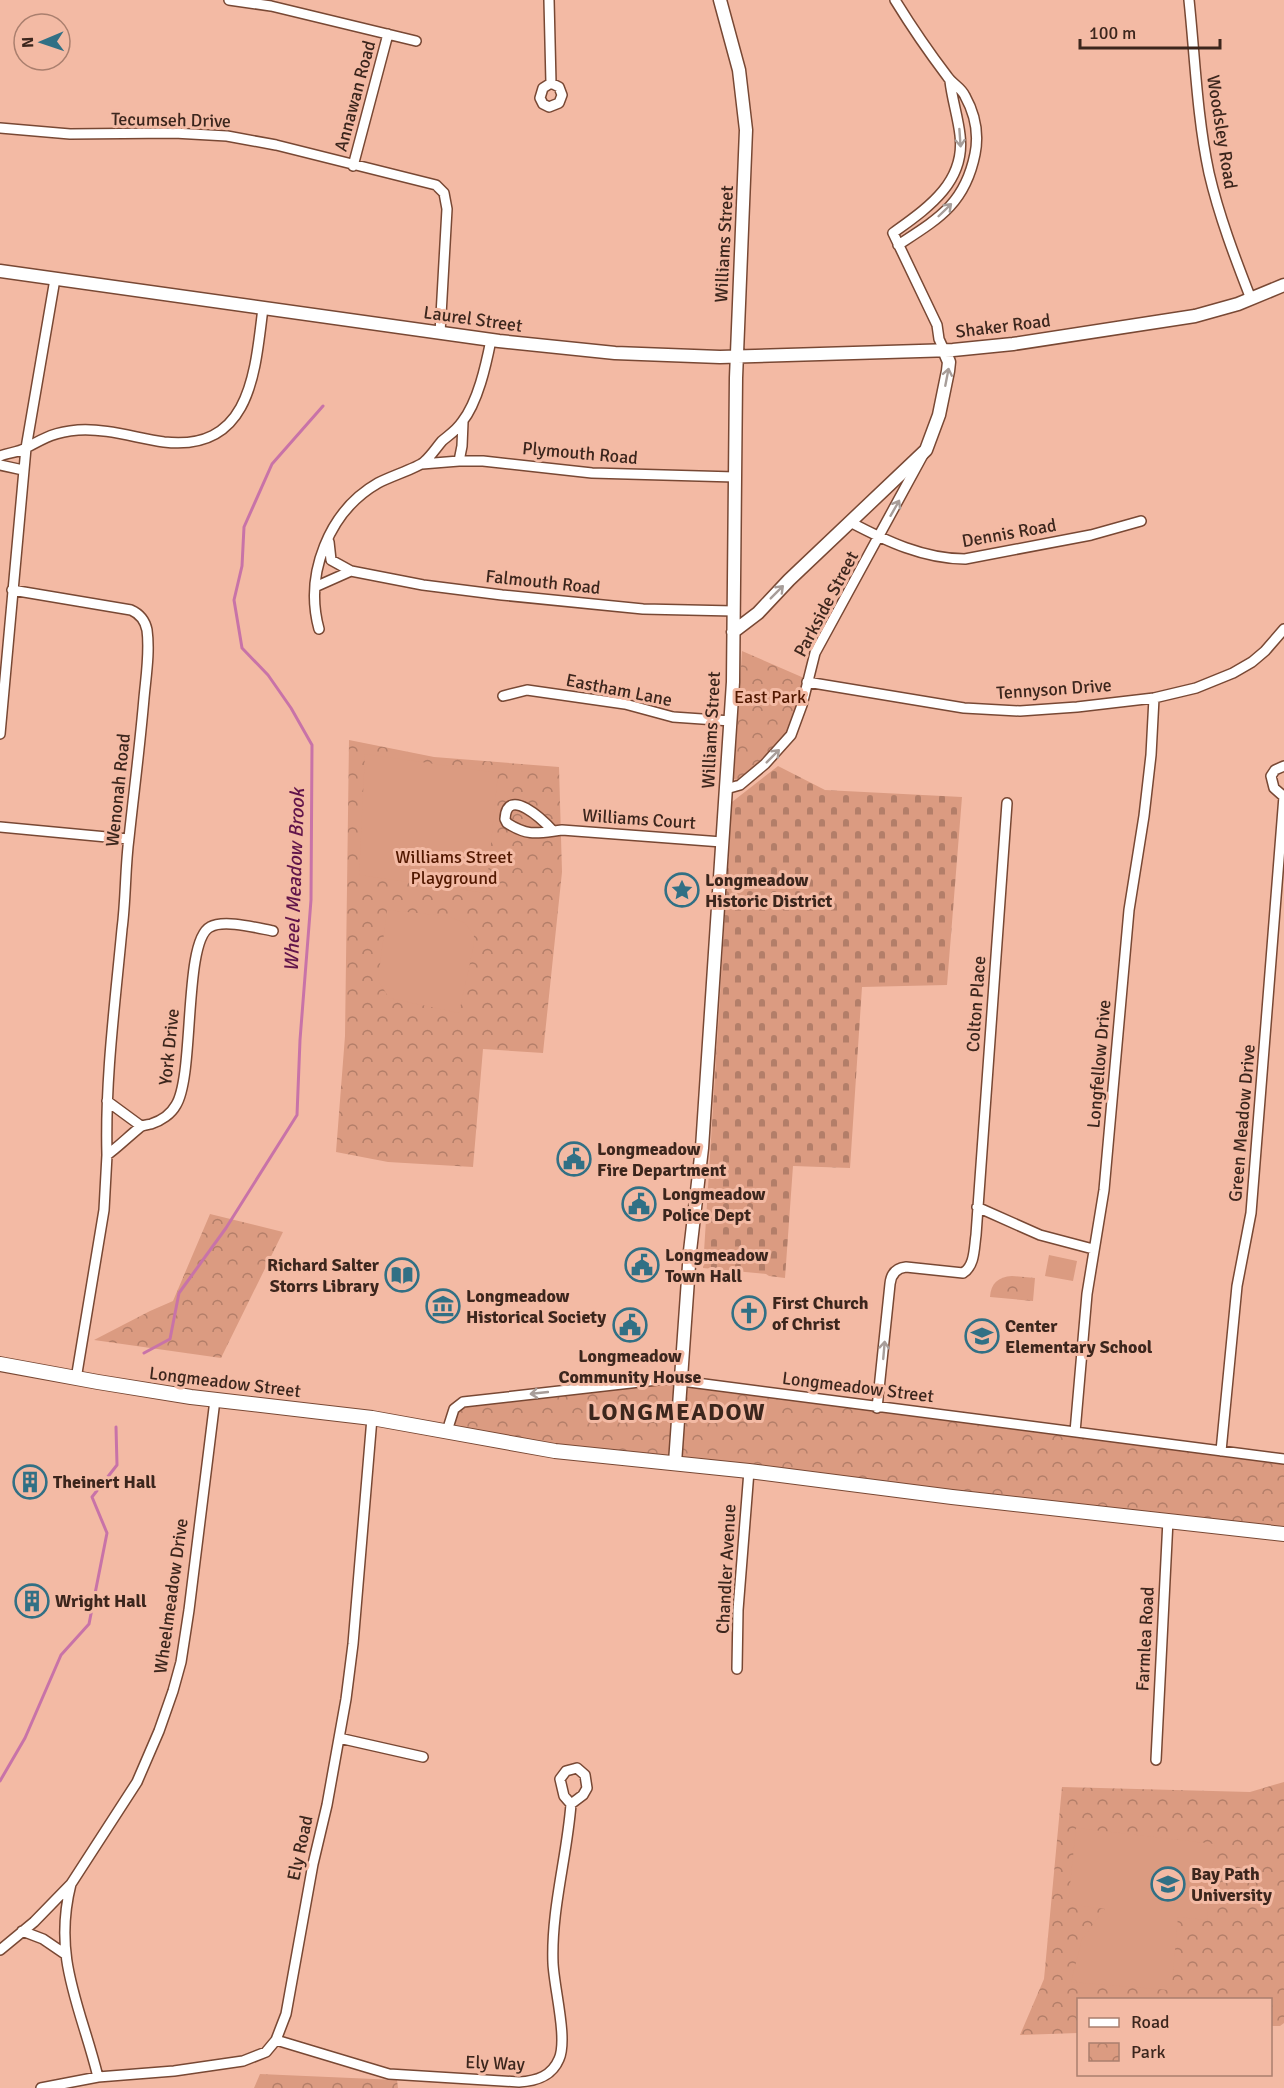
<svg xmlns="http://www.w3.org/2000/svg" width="1284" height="2088" viewBox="0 0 1284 2088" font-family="Signika,sans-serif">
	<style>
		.cemetery { fill: url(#cemetery-stones) }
		.park { fill: url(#park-crowns) }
		.garden { fill: #db9b81 }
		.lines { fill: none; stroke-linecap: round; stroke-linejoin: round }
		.stream { stroke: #c873a8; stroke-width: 3 }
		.street-casing { stroke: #784834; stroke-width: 12 }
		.secondary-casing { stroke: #784834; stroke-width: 15 }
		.primary-casing { stroke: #784834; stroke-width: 16 }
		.street { stroke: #fff; stroke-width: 9 }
		.secondary { stroke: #fff; stroke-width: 12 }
		.primary { stroke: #fff; stroke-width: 14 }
		.oneway { stroke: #a79d99 }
		.labels { text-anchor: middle; stroke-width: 6; stroke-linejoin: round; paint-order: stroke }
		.street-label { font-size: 18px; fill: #3c261d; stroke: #f3baa4 }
		.park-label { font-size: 18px; fill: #521800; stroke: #f3baa4 }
		.poi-label { font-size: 18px; font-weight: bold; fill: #3c261d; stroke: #f3baa4; text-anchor: start }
		.water-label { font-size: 20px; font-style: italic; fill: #61144a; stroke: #f3baa4 }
		.district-label { font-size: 24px; font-weight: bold; letter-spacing: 1.5px; fill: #3c261d; stroke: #f3baa4 }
	</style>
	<defs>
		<pattern id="cemetery-stones" width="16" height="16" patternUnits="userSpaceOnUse" patternTransform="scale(1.5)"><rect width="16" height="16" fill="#db9b81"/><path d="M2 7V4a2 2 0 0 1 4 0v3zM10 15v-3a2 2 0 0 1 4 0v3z" fill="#b37e69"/></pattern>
		<pattern id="park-crowns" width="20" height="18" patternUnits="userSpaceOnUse" patternTransform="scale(1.5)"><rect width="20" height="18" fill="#db9b81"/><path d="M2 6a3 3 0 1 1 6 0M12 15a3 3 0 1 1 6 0" fill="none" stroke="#b37e69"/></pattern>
	</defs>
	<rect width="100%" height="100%" fill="#f3baa4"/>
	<!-- cemetery -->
	<path class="cemetery" d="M778,766l47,24 137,7 -15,188 -85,2 -12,181 -57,-2 -8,112 -16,-2 -3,-2 -63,-6 29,-466z"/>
	<!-- park -->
	<path class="park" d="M742,651l62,27 -7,35 -12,26 -46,42 -5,-2z
		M349,740l85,17 125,10 3,105 -19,181 -60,-4 -10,118 -85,-5 -52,-10 9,-116z
		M210,1214l73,18 -62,126 -127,-18 56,-29 23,-10z
		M1012,1276l23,2 -2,23 -43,-4c1,-14 8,-20 22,-21z
		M647,1380l637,79v75l-837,-103 10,-27z
		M1284,1782v241l-4,3h-9l-1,-26h-192v33l-58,2 24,-56 18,-192 188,5z
		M260,2074l137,6 1,8h-144z"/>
	<!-- garden -->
	<path class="garden" d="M365,754l133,19 -12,120 -127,-18z
		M387,910l60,6 18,7 9,12 -1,14 -14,64 -70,-15 -11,-18z
		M1049,1255l28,6 -4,20 -28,-5z
		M1076,1828l139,16 -8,76 -29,-3 -6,67 -4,6 -97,-8 11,-43 23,-30 -37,-5z"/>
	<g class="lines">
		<!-- stream -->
		<path class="stream" d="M144,1353l26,-14 9,-46 47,-65 71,-113 3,-75 11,-140 1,-155 -21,-37 -23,-33 -26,-27 -8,-48 8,-34 2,-39 28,-63 51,-58
			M0,1781l25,-43 36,-83 28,-31 18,-91 -15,-36 25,-32 -1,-38"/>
		<!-- street casing -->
		<g class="street-casing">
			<path id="street" d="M229,0l42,6 145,35
				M549,0l2,83
				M895,0c16,26 33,51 52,76 5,8 14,11 18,20 10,18 14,38 10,58 -10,50 -37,65 -77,91
				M1189,0c6,57 8,117 20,173 10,43 26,85 42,126
				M551,83l8,4 3,8 -3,8 -10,4 -6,-3 -3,-6 3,-10z
				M0,128l70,6 104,-1 53,3 49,9 160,40 8,8 3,16 -7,124
				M353,166l35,-132
				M944,350l-5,-11 -2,-14 -44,-92c33,-24 73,-50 67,-98 -2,-18 -8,-36 -10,-54
				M0,456c8,-3 19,-4 26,-8 20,-11 29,-16 52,-18 28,-2 58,8 86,12 87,10 91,-70 99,-134
				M459,461l3,-15 1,-24
				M422,464l37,-3h24l109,12 143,4
				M0,465l23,5
				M850,522c36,19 74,37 115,37l126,-24 50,-14
				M329,542l2,18 20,11
				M315,587l36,-16 72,14 79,10 141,14 91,2
				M12,590l119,20c9,4 14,10 16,20 3,22 -1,46 -3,68 -4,47 -10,93 -15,140 -4,30 -3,61 -7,91 -7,75 -17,150 -15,226
				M319,629c-15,-55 10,-118 59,-146 11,-6 41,-16 46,-21 7,-6 12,-14 18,-21 7,-6 15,-11 20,-19 16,-20 24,-57 29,-82
				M807,682l157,26 56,3 57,-4 77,-9 42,-10 37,-15 19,-11 13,-11 19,-22
				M503,696l24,-6 98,14 48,13 58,4
				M0,734l26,-286 29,-169
				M726,789l14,-4 25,-21 26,-29 11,-30 13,-52 109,-200
				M1283,796l-9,-8 -3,-12 4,-6 9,-4
				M0,827l128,12
				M553,831c-9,-10 -46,-46 -48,-12l2,4c22,14 31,10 55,7l160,12
				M107,1101l34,25
				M977,1207l63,28 53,14
				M76,1379l28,-169 3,-55c11,-8 21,-18 32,-27 3,-3 8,-3 12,-4 10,-3 20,-10 25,-19 19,-30 7,-164 34,-178 14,-8 47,1 63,4
				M877,1408l13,-124c1,-10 6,-16 16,-17l57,6c12,-7 11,-25 13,-38l31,-432
				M447,1431l7,-22 9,-7 203,-23 618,80
				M1075,1432l12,-138 17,-104 25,-280 15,-94 7,-61 3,-57
				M1221,1451l16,-165 14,-73 33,-417
				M737,1669l1,-59 11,-139
				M339,1738l84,19
				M1156,1760l12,-240
				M71,1884c-19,75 10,123 27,193
				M22,1931l21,8 22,15
				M0,1950l34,-28 37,-38 66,-102 22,-51 14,-40 8,-29 8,-52 26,-210
				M276,2040l113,34 130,8c18,-1 33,-6 40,-23 9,-20 -5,-71 -6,-96 -2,-53 14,-106 18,-159l12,-9 4,-7 -2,-13 -8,-7 -11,3 -6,8 4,17 7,8
				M41,2088l57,-11 76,-6 69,-10 23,-9 10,-12 10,-26 27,-150 14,-59 19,-106 7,-55 19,-226"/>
		</g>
		<!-- secondary casing -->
		<g class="secondary-casing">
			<path id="secondary" d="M0,271l499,70 116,12 105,4 233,-7 60,-6 182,-28 43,-12 46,-19
				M733,632l25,-19 31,-33 137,-130 13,-35 9,-44 1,-9 -5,-12
				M675,1463l15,-212 12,-103 31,-466 3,-304 10,-248 -7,-60 -19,-70"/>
		</g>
		<!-- primary casing -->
		<g class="primary-casing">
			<path id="primary" d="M0,1364l98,18 93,15 181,21 183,33 194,20 203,26 332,37"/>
		</g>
		<!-- street -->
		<use href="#street" class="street"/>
		<!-- secondary -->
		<use href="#secondary" class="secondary"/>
		<!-- primary -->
		<use href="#primary" class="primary"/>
	</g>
	<!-- one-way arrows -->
	<defs><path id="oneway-shaft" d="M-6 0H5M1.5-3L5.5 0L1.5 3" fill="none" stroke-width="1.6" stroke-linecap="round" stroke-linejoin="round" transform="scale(1.5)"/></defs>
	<g class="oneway">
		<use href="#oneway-shaft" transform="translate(960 138) rotate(86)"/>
		<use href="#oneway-shaft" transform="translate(945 210) rotate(-44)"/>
		<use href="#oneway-shaft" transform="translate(947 377) rotate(-79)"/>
		<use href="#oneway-shaft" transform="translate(895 508) rotate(-60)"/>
		<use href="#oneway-shaft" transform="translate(777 592) rotate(-45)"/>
		<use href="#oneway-shaft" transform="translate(773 756) rotate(-45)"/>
		<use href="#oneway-shaft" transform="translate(884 1350) rotate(-85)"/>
		<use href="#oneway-shaft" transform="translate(539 1393) rotate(174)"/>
	</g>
	<!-- icons -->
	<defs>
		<g id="sight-ring" transform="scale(1.725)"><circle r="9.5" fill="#f3baa4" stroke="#317085" stroke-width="1.5"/><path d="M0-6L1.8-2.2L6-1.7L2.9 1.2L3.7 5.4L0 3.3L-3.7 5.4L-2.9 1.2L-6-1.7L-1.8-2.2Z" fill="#317085"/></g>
		<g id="civic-ring" transform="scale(1.725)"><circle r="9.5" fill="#f3baa4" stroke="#317085" stroke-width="1.5"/><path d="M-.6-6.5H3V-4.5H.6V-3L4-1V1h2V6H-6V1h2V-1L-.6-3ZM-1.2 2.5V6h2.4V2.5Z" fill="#317085"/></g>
		<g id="library-ring" transform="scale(1.725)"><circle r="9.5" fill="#f3baa4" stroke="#317085" stroke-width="1.5"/><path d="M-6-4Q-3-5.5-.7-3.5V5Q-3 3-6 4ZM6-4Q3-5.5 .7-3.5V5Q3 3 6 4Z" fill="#317085"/></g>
		<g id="museum-ring" transform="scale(1.725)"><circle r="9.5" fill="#f3baa4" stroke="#317085" stroke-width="1.5"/><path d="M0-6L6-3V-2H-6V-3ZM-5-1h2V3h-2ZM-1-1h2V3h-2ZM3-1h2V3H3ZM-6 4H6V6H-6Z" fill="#317085"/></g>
		<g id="church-ring" transform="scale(1.725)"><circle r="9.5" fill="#f3baa4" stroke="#317085" stroke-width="1.5"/><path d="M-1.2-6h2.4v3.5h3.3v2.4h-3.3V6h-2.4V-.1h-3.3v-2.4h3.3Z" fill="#317085"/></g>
		<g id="school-ring" transform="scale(1.725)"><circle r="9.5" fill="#f3baa4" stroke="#317085" stroke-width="1.5"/><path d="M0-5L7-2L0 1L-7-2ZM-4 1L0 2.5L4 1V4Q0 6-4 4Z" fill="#317085"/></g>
		<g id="building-ring" transform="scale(1.725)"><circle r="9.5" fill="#f3baa4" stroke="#317085" stroke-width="1.5"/><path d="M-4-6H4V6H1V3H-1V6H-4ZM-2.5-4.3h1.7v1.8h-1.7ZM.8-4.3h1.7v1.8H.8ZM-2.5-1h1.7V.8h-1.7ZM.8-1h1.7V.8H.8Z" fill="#317085"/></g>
		<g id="university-ring" transform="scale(1.725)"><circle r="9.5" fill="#f3baa4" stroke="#317085" stroke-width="1.5"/><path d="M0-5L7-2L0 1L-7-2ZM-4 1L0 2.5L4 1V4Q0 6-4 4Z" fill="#317085"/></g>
	</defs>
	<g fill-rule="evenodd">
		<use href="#sight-ring" x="682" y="890"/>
		<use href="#civic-ring" x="574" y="1159"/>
		<use href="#civic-ring" x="639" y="1204"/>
		<use href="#civic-ring" x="642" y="1265"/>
		<use href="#library-ring" x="402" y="1275"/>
		<use href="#museum-ring" x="443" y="1306"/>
		<use href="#church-ring" x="749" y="1313"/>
		<use href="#civic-ring" x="630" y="1325"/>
		<use href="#school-ring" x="982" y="1336"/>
		<use href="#building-ring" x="30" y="1482"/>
		<use href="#building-ring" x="32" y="1601"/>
		<use href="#university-ring" x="1168" y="1884"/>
	</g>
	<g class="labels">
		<!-- street labels -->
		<g class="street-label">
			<text transform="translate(355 96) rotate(-75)" y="6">Annawan Road</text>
			<text transform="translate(171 120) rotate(1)" y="6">Tecumseh Drive</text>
			<text transform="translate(1222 132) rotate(81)" y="6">Woodsley Road</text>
			<text transform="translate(724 244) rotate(-87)" y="6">Williams Street</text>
			<text transform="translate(473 319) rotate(8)" y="6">Laurel Street</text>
			<text transform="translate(1003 326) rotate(-7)" y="6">Shaker Road</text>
			<text transform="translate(580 453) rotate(5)" y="6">Plymouth Road</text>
			<text transform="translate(1009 533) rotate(-10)" y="6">Dennis Road</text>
			<text transform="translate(543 582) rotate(6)" y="6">Falmouth Road</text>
			<text transform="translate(826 604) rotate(-62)" y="6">Parkside Street</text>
			<text transform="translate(1054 689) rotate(-4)" y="6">Tennyson Drive</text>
			<text transform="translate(619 690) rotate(11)" y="6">Eastham Lane</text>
			<text transform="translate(711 730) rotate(-87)" y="6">Williams Street</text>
			<text transform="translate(118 790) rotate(-84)" y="6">Wenonah Road</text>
			<text transform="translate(639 819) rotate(4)" y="6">Williams Court</text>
			<text transform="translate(976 1004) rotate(-86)" y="6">Colton Place</text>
			<text transform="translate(169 1047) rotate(-84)" y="6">York Drive</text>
			<text transform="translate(1099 1064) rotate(-85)" y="6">Longfellow Drive</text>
			<text transform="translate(1242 1123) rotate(-85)" y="6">Green Meadow Drive</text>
			<text transform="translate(225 1382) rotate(7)" y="6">Longmeadow Street</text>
			<text transform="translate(858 1387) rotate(7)" y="6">Longmeadow Street</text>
			<text transform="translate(726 1569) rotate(-87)" y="6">Chandler Avenue</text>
			<text transform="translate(171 1596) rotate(-82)" y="6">Wheelmeadow Drive</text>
			<text transform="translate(1145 1639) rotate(-87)" y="6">Farmlea Road</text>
			<text transform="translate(300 1848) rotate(-78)" y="6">Ely Road</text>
			<text transform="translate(495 2063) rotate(2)" y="6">Ely Way</text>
		</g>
		<!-- park labels -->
		<g class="park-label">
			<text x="770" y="703">East Park</text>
			<text x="454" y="863">Williams Street<tspan x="454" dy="21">Playground</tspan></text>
		</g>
		<!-- poi labels -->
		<g class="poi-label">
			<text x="705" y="886">Longmeadow<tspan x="705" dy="21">Historic District</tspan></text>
			<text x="597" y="1155">Longmeadow<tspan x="597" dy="21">Fire Department</tspan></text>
			<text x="662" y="1200">Longmeadow<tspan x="662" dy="21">Police Dept</tspan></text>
			<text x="665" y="1261">Longmeadow<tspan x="665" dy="21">Town Hall</tspan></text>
			<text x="379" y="1271" text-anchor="end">Richard Salter<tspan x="379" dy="21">Storrs Library</tspan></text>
			<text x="466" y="1302">Longmeadow<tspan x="466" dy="21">Historical Society</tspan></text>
			<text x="772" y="1309">First Church<tspan x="772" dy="21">of Christ</tspan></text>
			<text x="1005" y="1332">Center<tspan x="1005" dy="21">Elementary School</tspan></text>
			<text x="630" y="1362" text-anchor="middle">Longmeadow<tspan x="630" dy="21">Community House</tspan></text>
			<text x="53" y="1488">Theinert Hall</text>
			<text x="55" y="1607">Wright Hall</text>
			<text x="1191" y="1880">Bay Path<tspan x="1191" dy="21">University</tspan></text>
		</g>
		<!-- water labels -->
		<g class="water-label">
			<text transform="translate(294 880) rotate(-88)" y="7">Wheel Meadow Brook</text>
		</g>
		<!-- district labels -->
		<g class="district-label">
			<text x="677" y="1420">LONGMEADOW</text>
		</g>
	</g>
	<!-- legend -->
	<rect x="1077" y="1998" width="195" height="78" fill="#f3baa4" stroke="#aa7f6e" stroke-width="1.5"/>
	<rect x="1089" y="2018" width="30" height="9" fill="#ffffff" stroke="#aa7f6e" stroke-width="1.5"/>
	<text x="1131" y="2028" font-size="18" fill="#3c261d">Road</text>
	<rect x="1089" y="2043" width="30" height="18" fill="url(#park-crowns)" stroke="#aa7f6e" stroke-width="1.5"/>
	<text x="1131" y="2058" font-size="18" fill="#3c261d">Park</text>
	<!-- north arrow -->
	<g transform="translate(42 42) rotate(268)"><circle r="28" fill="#f3baa4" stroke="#aa7f6e" stroke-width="1.5"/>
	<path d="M0-4.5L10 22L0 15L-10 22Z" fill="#317085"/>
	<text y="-9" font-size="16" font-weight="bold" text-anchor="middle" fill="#3c261d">N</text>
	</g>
	<!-- scale -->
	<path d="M1080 39v9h140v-9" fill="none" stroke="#3c261d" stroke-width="3"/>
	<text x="1089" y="39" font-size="18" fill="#3c261d" stroke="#f3baa4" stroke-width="4.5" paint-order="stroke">100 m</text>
</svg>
